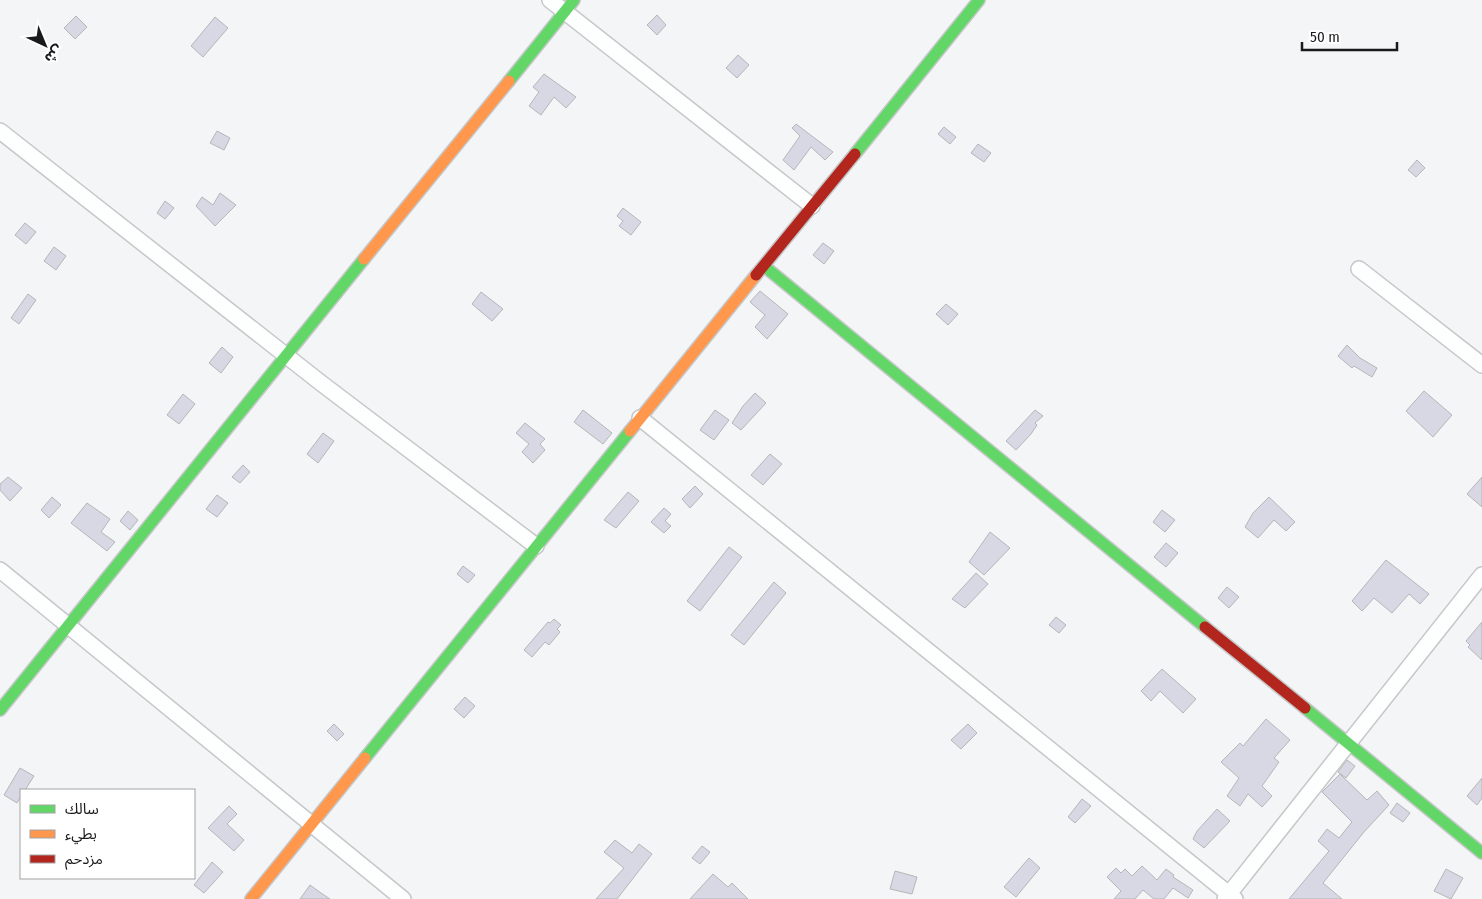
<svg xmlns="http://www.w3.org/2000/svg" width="1482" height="899" viewBox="0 0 1482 899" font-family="'Fira Sans Condensed','Noto Sans Arabic',sans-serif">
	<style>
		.building { fill: #d7d8e4; stroke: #b5b6b8 }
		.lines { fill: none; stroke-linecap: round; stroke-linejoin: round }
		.street-casing { stroke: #c5c7c8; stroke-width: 18 }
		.fast-casing { stroke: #c5c7c8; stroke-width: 14 }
		.slow-casing { stroke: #c5c7c8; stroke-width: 14 }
		.jam-casing { stroke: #c5c7c8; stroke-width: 14 }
		.street { stroke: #fdfefe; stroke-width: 15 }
		.fast { stroke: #63d668; stroke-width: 11 }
		.slow { stroke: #ff974d; stroke-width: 11 }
		.jam { stroke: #b3261e; stroke-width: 11 }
	</style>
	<rect width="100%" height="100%" fill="#f3f5f7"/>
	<!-- building -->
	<path class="building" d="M657,15l9,10 -9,10 -10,-10z
		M76,16l11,11 -12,12 -11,-11z
		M215,17l13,11 -25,29 -12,-11z
		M738,55l11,10 -12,13 -11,-10z
		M544,74l32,23 -10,11 -12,-11 -13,18 -12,-9 10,-14 -6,-5z
		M796,124l37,28 -8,8 -14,-13 -17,23 -11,-10 17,-24 -8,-8z
		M944,127l12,10 -6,7 -12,-10z
		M217,131l13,7 -6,12 -14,-7z
		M978,144l13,9 -7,9 -13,-9z
		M1417,160l8,8 -9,9 -8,-7z
		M220,193l16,12 -21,21 -19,-20 6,-9 11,8z
		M165,201l9,7 -9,11 -8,-6z
		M623,208l18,14 -10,13 -12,-9 4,-5 -6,-5z
		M25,223l11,9 -10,12 -11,-9z
		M823,243l11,8 -10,13 -11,-9z
		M54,247l12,9 -10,14 -12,-9z
		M760,291l28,23 -21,25 -12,-12 10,-12 -15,-13z
		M481,292l22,17 -11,12 -20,-17z
		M28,294l8,6 -17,24 -8,-6z
		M946,304l12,10 -10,11 -12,-11z
		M1347,345l13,13 17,10 -5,9 -18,-11 -2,2 -14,-12z
		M222,347l11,10 -12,16 -12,-10z
		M1424,391l28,24 -19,22 -27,-26z
		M755,393l11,10 -25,27 -9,-7 11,-17z
		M183,394l12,10 -16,20 -12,-9z
		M583,410l29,23 -9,11 -29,-22z
		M715,410l14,10 -15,20 -14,-10z
		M1035,410l8,6 -8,7 2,2 -6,9 -15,16 -10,-9z
		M525,423l20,16 -5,5 5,6 -12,13 -11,-11 7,-8 -13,-11z
		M323,433l11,8 -16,22 -11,-9z
		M770,454l12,10 -19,21 -12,-10z
		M243,465l7,7 -10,11 -8,-6z
		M8,477l14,11 -12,13 -10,-11v-6z
		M1482,477v30l-15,-13z
		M695,486l8,8 -13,14 -8,-9z
		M628,492l11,9 -23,27 -12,-8z
		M217,495l11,8 -11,14 -11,-8z
		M52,497l9,8 -12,13 -8,-8z
		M1269,497l26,25 -9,9 -12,-11 -16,18 -13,-11 8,-14z
		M87,503l23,16 -9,13 14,10 -8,9 -36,-28z
		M664,508l7,6 -6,7 6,5 -7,7 -13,-11z
		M1162,510l13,10 -10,12 -12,-10z
		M128,511l10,9 -8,10 -10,-9z
		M990,532l20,16 -26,27 -15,-13z
		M1166,543l12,10 -12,14 -12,-10z
		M729,547l13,10 -42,54 -13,-10z
		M1386,560l43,34 -9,10 -11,-10 -17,19 -18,-15 -12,13 -10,-10z
		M463,566l12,9 -7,8 -11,-9z
		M976,573l12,11 -23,24 -13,-9z
		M774,582l12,11 -42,52 -13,-10z
		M1227,587l12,10 -10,11 -11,-10z
		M1056,617l10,8 -7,8 -10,-8z
		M554,619l7,6 -4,4 3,3 -11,13 -4,-3 -13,15 -8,-7 24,-28 2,1z
		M1482,622v38l-14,-13 2,-2 -4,-4z
		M1162,669l34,30 -13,14 -23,-22 -9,10 -10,-10z
		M465,697l10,9 -11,12 -10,-9z
		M1266,719l24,21 -16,18 5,4 -17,24 10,10 -10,11 -14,-13 -8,12 -13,-10 12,-18 -18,-16 19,-19 3,3z
		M334,724l10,10 -7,7 -10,-10z
		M968,724l9,9 -16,16 -10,-9z
		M1347,760l8,6 -9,12 -8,-6z
		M20,768l14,8 -9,14h-4v6l-4,7 -13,-8z
		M1340,774l27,26 10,-9 12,14 -25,27 -41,51 19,16h-53l40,-48 -11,-10 9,-12 12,9 13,-16 -30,-30z
		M1482,778v20l-5,7 -10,-9z
		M1082,799l9,7 -16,17 -7,-6z
		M1397,803l13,10 -7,9 -13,-9z
		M229,806l8,8 -10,10 17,16 -10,11 -26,-23z
		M1217,809l13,12 -26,27 -11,-9 4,-8z
		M615,840l17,13 7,-9 13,10 -35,45h-21l28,-31 -20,-16z
		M702,846l8,6 -10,12 -8,-6z
		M1029,858l11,10 -24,29 -12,-10z
		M212,862l11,10 -19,21 -10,-8z
		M1142,866l15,14 9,-11 8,6 -1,2 20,13 -5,8 -15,-10 -9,11h-10l-11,-9 -8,9h-21l7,-8 -14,-14 9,-9 5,5 4,-4 7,7z
		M1446,869l17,9 -12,21 -17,-8z
		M895,871l22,6 -5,17 -22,-5z
		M713,874l15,13 4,-4 16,16h-58z
		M310,885l11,8 9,6h-30z"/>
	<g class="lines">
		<!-- street casing -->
		<g class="street-casing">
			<path id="street" d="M550,0l262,206
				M0,131l321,252 215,163
				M1359,269l123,96
				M640,418l595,481
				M0,570l403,329
				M1225,899l257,-324"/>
		</g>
		<!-- fast casing -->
		<g class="fast-casing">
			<path id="fast" d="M509,81l65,-81
				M855,154l124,-154
				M764,266l441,361
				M1305,708l177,145
				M0,710l364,-451
				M365,758l265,-327"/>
		</g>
		<!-- slow casing -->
		<g class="slow-casing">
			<path id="slow" d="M364,259l145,-178
				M630,431l126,-156
				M251,899l114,-141"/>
		</g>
		<!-- jam casing -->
		<g class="jam-casing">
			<path id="jam" d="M756,275l99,-121
				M1205,627l100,81"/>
		</g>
		<!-- street -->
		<use href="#street" class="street"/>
		<!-- fast -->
		<use href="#fast" class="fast"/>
		<!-- slow -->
		<use href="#slow" class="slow"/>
		<!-- jam -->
		<use href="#jam" class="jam"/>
	</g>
	<!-- legend -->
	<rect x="20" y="789" width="175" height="90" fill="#ffffff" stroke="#a3a3a4"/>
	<rect x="30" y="805" width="25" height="8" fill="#63d668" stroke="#a3a3a4"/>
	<text x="65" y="814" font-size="15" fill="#191a1b">سالك</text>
	<rect x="30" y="830" width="25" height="8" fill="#ff974d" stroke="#a3a3a4"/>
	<text x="65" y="839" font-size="15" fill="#191a1b">بطيء</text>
	<rect x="30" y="855" width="25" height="8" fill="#b3261e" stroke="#a3a3a4"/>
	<text x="65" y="864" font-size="15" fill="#191a1b">مزدحم</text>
	<!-- north arrow -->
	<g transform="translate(45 45) rotate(136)" stroke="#ffffff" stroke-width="4" paint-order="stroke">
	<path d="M0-4L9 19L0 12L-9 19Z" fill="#191a1b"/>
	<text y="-8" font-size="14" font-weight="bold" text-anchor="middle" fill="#191a1b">ش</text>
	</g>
	<!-- scale -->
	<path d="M1302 42v8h95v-8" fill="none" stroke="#191a1b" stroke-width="2.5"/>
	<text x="1310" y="42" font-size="15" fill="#191a1b" stroke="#ffffff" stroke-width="4" paint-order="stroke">50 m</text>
</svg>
